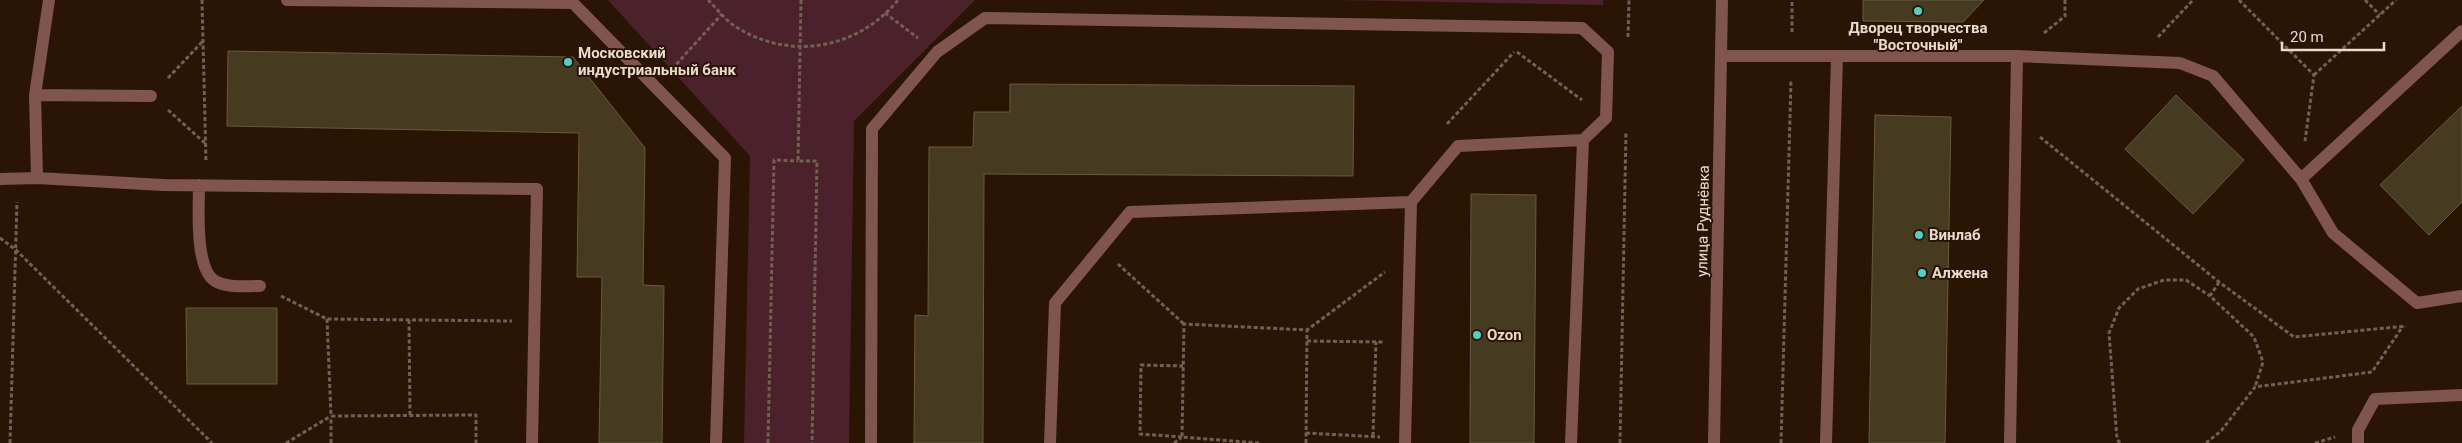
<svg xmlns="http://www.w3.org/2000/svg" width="2462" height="443" viewBox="0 0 2462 443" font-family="Roboto,sans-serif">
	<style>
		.park { fill: #4b222c }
		.building { fill: #463b21; stroke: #675a3f }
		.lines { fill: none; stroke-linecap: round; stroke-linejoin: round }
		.path { stroke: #726051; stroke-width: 3; stroke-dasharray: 4 2.5; stroke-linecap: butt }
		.service { stroke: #7f554c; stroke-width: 12 }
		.tertiary { stroke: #7f554c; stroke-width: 12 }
		.poi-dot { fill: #53cdca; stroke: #2a1505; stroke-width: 2 }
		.labels { text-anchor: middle; stroke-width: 4; stroke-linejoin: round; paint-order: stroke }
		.poi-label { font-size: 15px; font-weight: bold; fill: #e9dacf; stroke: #2a1505; text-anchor: start }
		.street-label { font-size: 15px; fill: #e9dacf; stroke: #2a1505 }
	</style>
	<rect width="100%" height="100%" fill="#2a1505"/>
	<!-- park -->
	<path class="park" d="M608,0h367l-121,121 -5,322h-105l6,-287z
		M1334,0h269v5z"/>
	<!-- building -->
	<path class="building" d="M1863,0h121l-21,22 -100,-1z
		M228,51l345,6 72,91 -2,137 21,1 -2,157h-63l3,-166h-25l2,-144 -352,-7z
		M1010,84l344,2 -1,90 -369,-2 -1,269h-69l1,-128 13,1 1,-169h44l1,-35h36z
		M2176,95l68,65 -51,54 -68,-65z
		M2462,106v96l-33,33 -49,-50z
		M1875,115l76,2 -6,326h-76z
		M1471,194l65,1 -2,248h-64z
		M186,308h91v76h-90z"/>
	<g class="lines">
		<!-- path -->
		<path class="path" d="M202,0l4,162
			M708,0c8,8 16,18 25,25 54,36 123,26 165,-25
			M801,0l-3,161h19l-5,282
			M2239,0l75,75 -9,66
			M2365,0l15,15
			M885,13l33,25
			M1792,32v-32
			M2044,33l21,-17v-16
			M1628,37l1,-37
			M2158,37l35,-37
			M1517,52l65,48
			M672,69l50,-55
			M2314,75l82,-75
			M168,78l35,-37
			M168,110l38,34
			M1447,124l67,-72
			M2040,137l179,145 75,55 112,-11
			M0,238l16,12 196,193
			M1118,264l66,60
			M2219,282l-9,14 44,41 9,25 -8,25
			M281,296l46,23 185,2
			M327,319l4,97 145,-1v28
			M409,320l1,96
			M1307,341l77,1
			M1306,433l74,4
			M1373,436l3,-94
			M1182,437l-42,-3 1,-69 42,1
			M10,443l7,-241
			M286,443l45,-27
			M331,443v-26
			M768,443l6,-283 24,1
			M1174,443l7,-5
			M1259,443l-77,-6 2,-113 123,6 78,-58
			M1306,443l1,-113
			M1620,443l6,-312
			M1781,443l10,-362
			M2120,443l-3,-4 -8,-106 10,-25 19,-19 26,-9h22l24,16
			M2206,443l15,-12 34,-44 117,-15 31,-46
			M2315,443l20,-6"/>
		<!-- service -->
		<path class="service" d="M287,0l286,3 152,155 -9,285
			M1722,56h295l163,7 33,13 88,103 32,54 84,70 45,-7
			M35,95l116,1
			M37,178l-2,-83 14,-95
			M0,179l37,-1 126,7 374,4 -5,254
			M2301,179l161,-148
			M199,185c0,22 -5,87 18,97 13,6 30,4 43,4
			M871,443l1,-314 65,-77 48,-34 597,10 26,24 -2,66 -23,22 -125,6 -47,56 -6,241
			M1050,443l5,-140 75,-91 281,-10
			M1571,443l12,-303
			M1826,443l11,-387
			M2010,443l7,-387
			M2358,443v-13l17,-31 87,-4"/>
		<!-- tertiary -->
		<path class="tertiary" d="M1714,443l8,-443"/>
	</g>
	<!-- markers -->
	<g class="poi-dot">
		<circle cx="1918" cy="11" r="5"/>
		<circle cx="568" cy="62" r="5"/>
		<circle cx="1919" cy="235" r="5"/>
		<circle cx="1922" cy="273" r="5"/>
		<circle cx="1477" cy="335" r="5"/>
	</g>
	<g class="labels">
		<!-- poi labels -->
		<g class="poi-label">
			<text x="1918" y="33" text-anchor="middle">Дворец творчества<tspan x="1918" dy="17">"Восточный"</tspan></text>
			<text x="578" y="58">Московский<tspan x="578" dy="17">индустриальный банк</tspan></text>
			<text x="1929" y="240">Винлаб</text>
			<text x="1932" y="278">Алжена</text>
			<text x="1487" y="340">Ozon</text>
		</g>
		<!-- street labels -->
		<g class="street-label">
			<text transform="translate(1703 221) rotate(-89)" y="5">улица Руднёвка</text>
		</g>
	</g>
	<!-- scale -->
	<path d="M2282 42v8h102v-8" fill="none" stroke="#e9dacf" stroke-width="2.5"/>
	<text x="2290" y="42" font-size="15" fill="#e9dacf" stroke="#2a1505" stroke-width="4" paint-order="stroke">20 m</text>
</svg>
